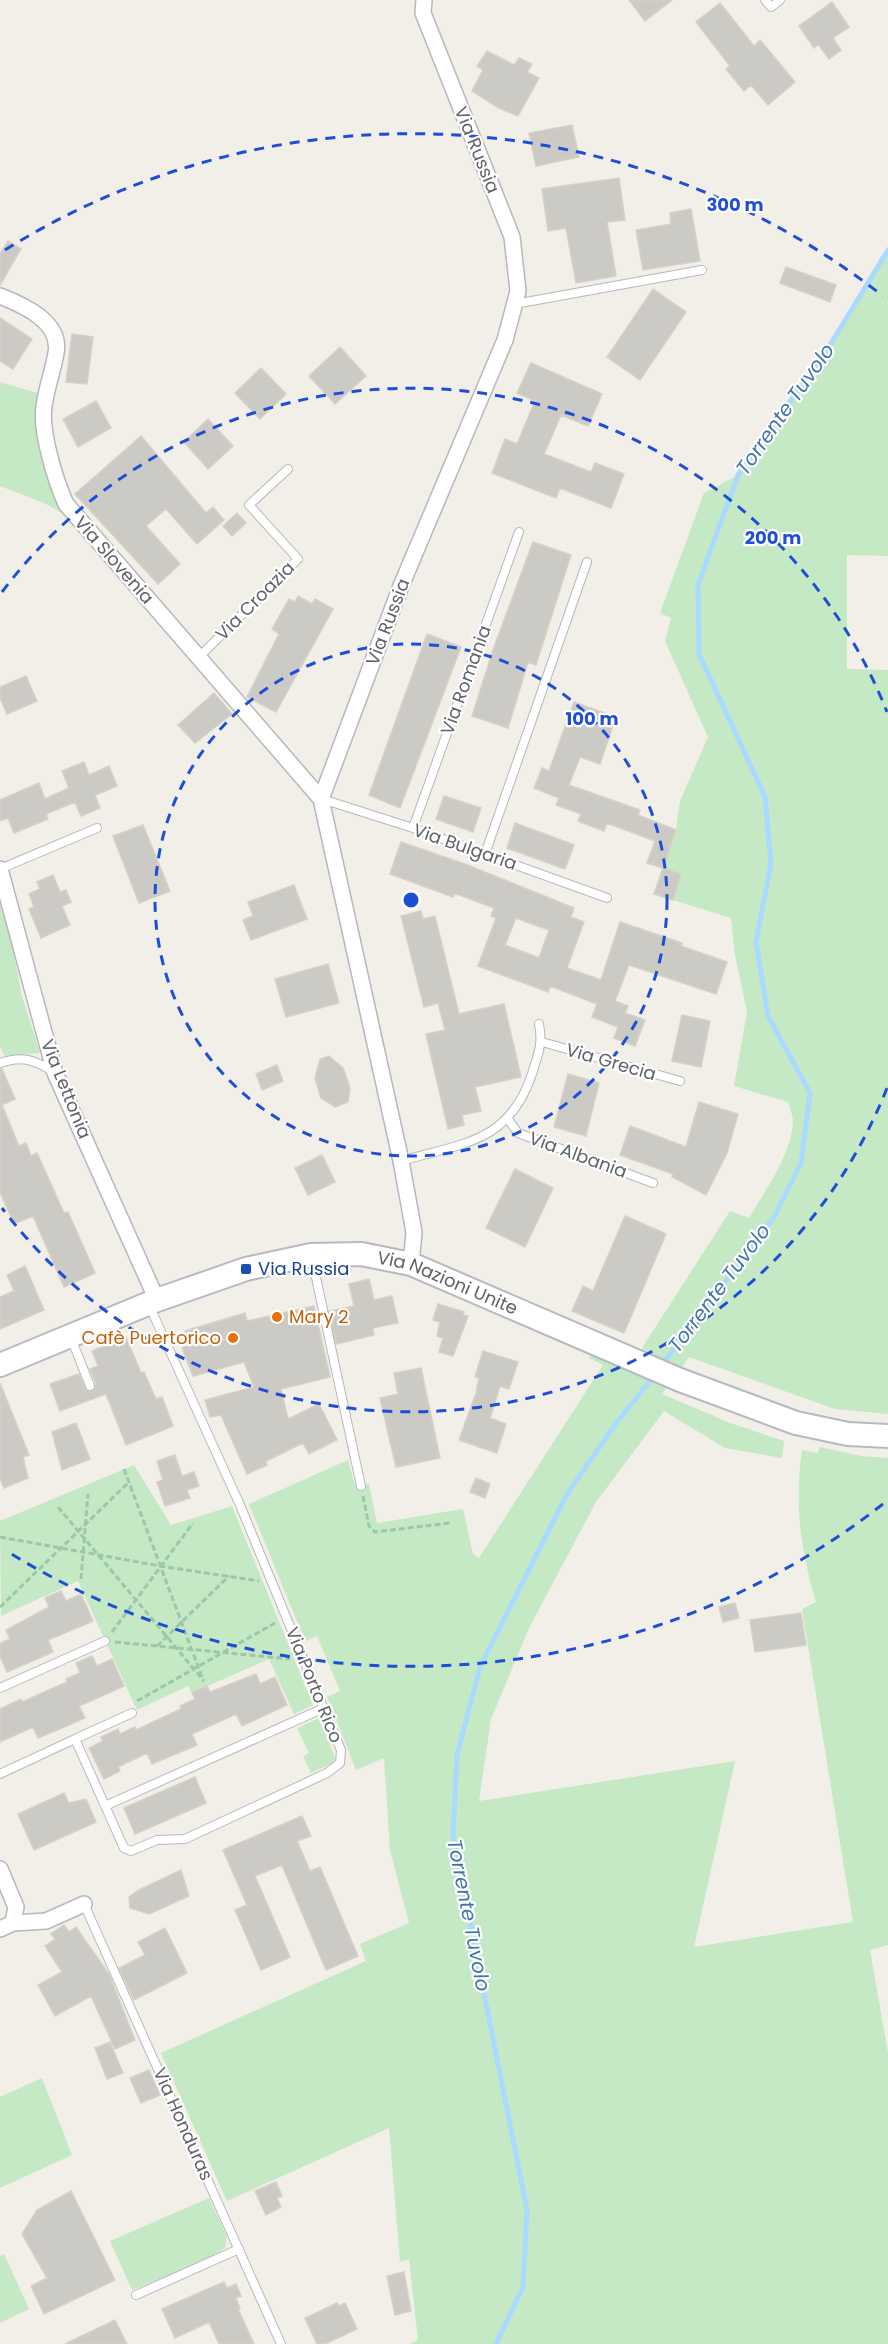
<svg xmlns="http://www.w3.org/2000/svg" width="888" height="2344" viewBox="0 0 888 2344" font-family="Poppins,sans-serif">
	<style>
		.green { fill: #c5e8c5 }
		.lines { fill: none; stroke-linecap: round; stroke-linejoin: round }
		.stream { stroke: #aadaff; stroke-width: 5 }
		.building { fill: #cccac5; stroke: #d6d1c6; stroke-width: 1.5; fill-rule: evenodd }
		.lane-casing { stroke: #b5b8bc; stroke-width: 10 }
		.street-casing { stroke: #b5b8bc; stroke-width: 18 }
		.secondary-casing { stroke: #b6babf; stroke-width: 26 }
		.path { stroke: #9cc7a9; stroke-width: 3; stroke-dasharray: 6 3; stroke-linecap: butt }
		.lane { stroke: #fff; stroke-width: 8 }
		.street { stroke: #fff; stroke-width: 15 }
		.secondary { stroke: #fff; stroke-width: 22 }
		.ring { fill: none; stroke: #1d4ed8; stroke-width: 3; stroke-dasharray: 10 8 }
		.transit-dot { fill: #1a4fb4; stroke: #fff; stroke-width: 2 }
		.food-dot { fill: #e8710a; stroke: #fff; stroke-width: 2 }
		.labels { text-anchor: middle; stroke-width: 4.5; stroke-linejoin: round; paint-order: stroke }
		.street-label { font-size: 18px; fill: #5f6368; stroke: #fff }
		.transit-label { font-size: 18px; fill: #164399; stroke: #fff; text-anchor: start }
		.food-label { font-size: 18px; fill: #c56008; stroke: #fff; text-anchor: start }
		.water-label { font-size: 20px; font-style: italic; fill: #4174aa; stroke: #fff }
		.centre { fill: #1d4ed8; stroke: #fff; stroke-width: 3 }
		.ring-label { font-size: 18px; text-anchor: middle; font-weight: bold; fill: #1d4ed8; stroke: #fff; stroke-width: 4.5; stroke-linejoin: round; paint-order: stroke }
	</style>
	<rect width="100%" height="100%" fill="#f1efe8"/>
	<!-- green -->
	<path class="green" d="M888,250v306l-41,-1v114l41,1v744l-53,-5 -146,-52 -27,37 68,29 54,18 -2,17 -57,-10 -61,-37 -68,91 -67,126 -38,91 -12,82 256,-40 -41,186 159,-25 -51,-313 14,-7c-15,-50 -22,-99 -14,-152l16,3 2,-6 41,9 27,2v487l-18,5 18,103v291h-478l8,-4 -9,-81 -9,3 -11,-134 -162,73 -66,-148 205,-92 -6,-17 49,-21 -19,-73 -6,-92 -28,12 -29,-73 13,-6 -23,-55 -12,5 -56,-137 99,-44 7,26 14,-2 8,39 86,-14 10,45 6,4 124,-193 -14,-7 4,-7 42,21 14,-20 -7,-4 88,-137 19,7c17,-29 40,-60 44,-93 1,-7 -3,-16 -5,-23l-54,-16 13,-74 -12,-57 -4,-37 -58,-18 8,-26 -18,-6 13,-38 4,-29 28,-64 -43,-96 6,-23 -11,-5 44,-120 34,-18 92,-130z
		M0,382l37,11c-1,43 6,82 25,120l-18,-10 -44,-17z
		M0,896l8,23 13,74 19,60 -35,3 -5,-9z
		M134,1465l37,60 61,-19 81,199 -19,9 -25,-55 -77,34 -4,-7 -51,24 -59,-129 -77,35 -1,-95z
		M319,1718l16,40 -2,5 -22,10 -8,-17 6,-3 -12,-25z
		M42,2078l30,77 -72,33v-91z
		M209,2198l18,39 -2,11 -16,11 -77,31 -22,-49z
		M4,2254l25,55 -29,14v-67z"/>
	<g class="lines">
		<!-- stream -->
		<path class="stream" d="M661,1366l113,-149 27,-54 9,-70 -42,-77 -12,-74 15,-78 -6,-67 -66,-143 -1,-69 40,-110 92,-130 58,-95
			M496,2344l27,-57 4,-77 -74,-374 4,-81 23,-88 87,-173 50,-72 37,-46"/>
	</g>
	<!-- building -->
	<path class="building" d="M629,0h43l-27,21z
		M832,2l17,25 -16,11 8,12 -12,9 -11,-15 -4,4 -15,-22z
		M720,3l34,43 6,-6 35,42 -27,23 -17,-20 -7,6 -18,-22 4,-3 -34,-44z
		M487,51l27,14 5,-7 13,6 -5,8 12,6 -21,38 -21,-9 -25,-16 11,-21 -6,-4z
		M572,125l7,32 -43,9 -7,-33z
		M619,178l6,42 -18,2 9,54 -40,7 -10,-55 -18,3 -6,-42z
		M691,209l9,52 -57,9 -7,-40 35,-6 -1,-11z
		M8,241l13,8 -21,36v-31z
		M786,267l50,18 -6,17 -50,-19z
		M653,289l33,23 -46,68 -33,-23z
		M0,318l32,21 -19,30 -13,-8z
		M72,334l21,3 -6,47 -21,-2z
		M340,347l26,29 -31,28 -26,-28z
		M531,363l71,31 -14,32 -27,-11 -17,39 47,18 4,-9 29,11 -13,34 -51,-20 -4,10 -64,-25 13,-34 12,5 18,-43 -18,-8z
		M261,368l25,26 -26,25 -25,-26z
		M96,401l15,27 -33,19 -15,-28z
		M208,419l25,27 -25,23 -24,-27z
		M141,436l65,77 7,-6 11,13 -27,24 -31,-35 -20,17 34,38 -22,20 -83,-90z
		M237,513l9,10 -14,13 -9,-10z
		M533,542l38,13 -35,110 -8,-3 -20,66 -36,-12 21,-66z
		M298,596l14,8 3,-5 18,10 -57,103 -29,-15 32,-63 -7,-5 17,-30 6,3z
		M427,634l34,13 -61,161 -31,-13z
		M26,676l11,25 -30,13 -7,-16v-11z
		M214,693l18,21 -37,29 -17,-18z
		M574,702l42,15 -16,47 -20,-7 -11,28 71,25 -2,5 38,15 -13,38 -16,-5 8,-22 -48,-18 -3,8 -26,-10 3,-7 -25,-9 3,-7 -25,-10 8,-20 7,3z
		M84,762l5,13 20,-9 8,20 -22,9 5,13 -19,8 -6,-14 -29,12 2,5 -34,14 -6,-15 -8,3v-21l39,-17 6,16 24,-11 -7,-17z
		M444,796l37,12 -8,24 -37,-13z
		M515,823l59,22 -9,24 -58,-21z
		M143,825l27,66 -31,12 -26,-67z
		M401,842l64,22 109,44 -3,9 13,5 -17,46 34,12 19,-58 62,21 -1,3 46,16 -11,32 -87,-29 -14,36 13,5 -3,7 20,7 -10,26 -21,-8 4,-11 -26,-10 5,-13 -47,-18 -2,6 -70,-26 18,-48 -5,-2 3,-8 -40,-15 -1,4 -63,-23zM516,918l33,12 -10,28 -34,-13z
		M663,868l18,6 -8,26 -19,-6z
		M53,875l7,17 6,-2 5,12 -9,4 8,19 -29,13 -12,-29 5,-2 -5,-13 11,-5 -3,-7z
		M294,885l13,34 -56,21 -8,-20 10,-4 -5,-14z
		M421,911l2,8 12,-3 24,98 45,-10 17,73 -46,10 6,24 -19,4 2,10 -16,4 -22,-95 19,-4 -7,-27 -14,4 -23,-91z
		M328,964l11,39 -53,14 -11,-38z
		M682,1015l28,6 -9,46 -29,-6z
		M329,1056l14,12 7,20 -2,14 -13,5 -14,-9 -6,-20 5,-19z
		M277,1065l6,16 -21,9 -6,-16z
		M0,1069h2l13,30 -13,6 17,41 7,-3 5,13 6,-3 27,60 4,-1 27,61 -31,14 -31,-71 -19,8 -14,-32z
		M568,1074l31,9 -13,53 -32,-9z
		M699,1102l39,12 -11,39 -21,42 -34,-18 1,-3 -53,-19 10,-29 56,21z
		M322,1155l13,27 -27,13 -13,-27z
		M515,1169l38,19 -28,59 -39,-19z
		M625,1216l41,18 -42,99 -52,-22 11,-25 10,5z
		M25,1266l19,44 -44,19v-32l14,-6 -7,-16z
		M369,1279l5,21 18,-4 6,27 -25,5 1,7 -38,9 -7,-33 25,-5 -5,-22z
		M438,1304l26,8 -1,3 5,1 -15,40 -14,-4 4,-14 -6,-2 3,-14 -7,-2z
		M314,1306l16,71 -49,12 7,30 31,-15 18,36 -28,14 -6,-11 -37,18 1,4 -20,9 -26,-59 -11,2 -5,-17 49,-13 -10,-25 -51,14 -11,-28 7,-3 -4,-14 60,-18 2,8z
		M126,1337l15,36 3,-1 12,27 6,-2 11,29 -47,19 -20,-51 -46,17 -10,-27 29,-10 7,16 7,1 3,-7 -6,-15 8,-3 -6,-15z
		M483,1351l35,11 -9,27 -9,-3 -10,32 16,6 -9,29 -38,-13 17,-47 3,-15 -4,-1z
		M421,1368l19,90 -44,9 -16,-69 18,-4 -4,-21z
		M0,1383l29,72 -6,2 5,21 -24,10 -4,-10z
		M76,1423l14,36 -28,11 -10,-38z
		M175,1455l7,21 12,-4 5,14 -12,4 3,8 -25,8 -8,-24 6,-2 -6,-19z
		M476,1478l14,6 -5,14 -15,-6z
		M61,1591l5,10 15,-7 12,27 -45,19 5,12 -46,20 -7,-16v-13l10,-4 -4,-9 43,-23 -4,-9z
		M735,1603l4,15 -16,4 -4,-15z
		M801,1613l5,32 -51,7 -5,-32z
		M92,1656l5,10 15,-7 12,27 -45,20 6,12 -16,7 -31,13 -5,-11 -33,15v-33l21,-10 1,3 45,-20 -1,-3 14,-6 -4,-10z
		M256,1674l4,10 15,-7 12,28 -45,21 -6,-12 -44,20 5,11 -45,19 -5,-11 -29,14 2,4 -16,8 -15,-31 14,-7 -2,-4 17,-8 2,5 15,-7 1,3 45,-21 -1,-3 15,-7 -3,-6 15,-7 3,6z
		M195,1777l11,26 -71,31 -11,-26z
		M64,1793l5,10 17,-4 10,23 -62,28 -16,-36z
		M302,1816l9,20 -14,5 13,30 10,-4 38,89 -32,14 -44,-105 -27,11 35,81 -29,13 -26,-60 12,-5 -24,-55z
		M181,1870l8,26 -40,18 -19,-6 -1,-11 8,-6z
		M64,1925l5,7 7,-5 33,47 26,66 -20,9 -24,-53 -36,20 -17,-31 24,-13 -17,-26 10,-7 -4,-5z
		M165,1928l22,45 -53,27 -15,-32 26,-13 -7,-13z
		M110,2042l13,31 -16,6 -12,-31z
		M149,2070l11,25 -19,8 -11,-25z
		M276,2182l6,14 -5,2 4,9 -15,8 -11,-24z
		M71,2191l44,89 -71,34 -13,-28 16,-8 -25,-44 15,-24z
		M404,2272l7,39 -16,4 -8,-39z
		M224,2282l3,6 9,-4 5,12 -5,2 4,11h-2l16,35h-35l-10,-22 -34,16 -13,-29z
		M337,2303l2,3 6,-3 12,26 -32,15h-8l-12,-26z
		M115,2320l12,24h-62z"/>
	<g class="lines">
		<!-- lane casing -->
		<g class="lane-casing">
			<path id="lane" d="M765,0l6,7 9,-7
				M515,304l187,-34
				M199,657l99,-98 -49,-54 39,-36
				M322,799l91,29 194,70
				M413,828l106,-296
				M485,854l102,-292
				M0,869l97,-41
				M542,1042l138,39
				M0,1063c22,-8 35,-3 54,9
				M508,1119l10,14 135,50
				M401,1161c62,-18 108,-18 131,-87 6,-20 11,-29 7,-50
				M312,1259l49,227
				M71,1338l19,48
				M0,1688l105,-47
				M75,1739l57,-26
				M0,1774l75,-35 49,109 7,3 26,-11 28,-1 142,-66 13,-10 1,-13 -101,-245 -91,-200
				M105,1806l219,-98
				M84,1904l197,440
				M136,2295l103,-46"/>
		</g>
		<!-- street casing -->
		<g class="street-casing">
			<path id="street" d="M0,296c23,9 62,26 56,57 -3,18 -10,36 -12,54 -4,24 12,75 22,97l255,295
				M0,869l55,204 102,227
				M411,1264l3,-32 -13,-71 -80,-362 80,-213 104,-246 13,-49 -6,-54 -89,-224 1,-13
				M0,1869l16,38 -3,16
				M0,1929l13,-6 33,-2 38,-17"/>
		</g>
		<!-- secondary casing -->
		<g class="secondary-casing">
			<g id="secondary">
				<path id="s1" d="M0,1365l157,-65 89,-31 65,-14 50,-1 50,10 269,116 116,43 52,11 40,2"/>
			</g>
		</g>
		<!-- path -->
		<path class="path" d="M124,1469l78,208
			M363,1496l6,30 6,6 75,-9
			M58,1507l146,174
			M0,1537l160,29 99,15
			M81,1579l7,-85
			M0,1607l128,-124
			M112,1632l81,-109
			M115,1642l175,17
			M157,1646l72,-70
			M137,1701l138,-78"/>
		<!-- lane -->
		<use href="#lane" class="lane"/>
		<!-- street -->
		<use href="#street" class="street"/>
		<!-- secondary -->
		<use href="#secondary" class="secondary"/>
	</g>
	<!-- distance rings -->
	<g class="ring">
		<circle cx="411" cy="900" r="256"/>
		<path d="M887 1088A512 512 0 0 1 2 1208M2 592A512 512 0 0 1 887 712"/>
		<path d="M883 1504A767 767 0 0 1 5 1550M5 250A767 767 0 0 1 883 296"/>
	</g>
	<!-- markers -->
	<rect class="transit-dot" x="240" y="1263" width="12" height="12" rx="3"/>
	<g class="food-dot">
		<circle cx="277" cy="1317" r="6"/>
		<circle cx="233" cy="1338" r="6"/>
	</g>
	<g class="labels">
		<!-- street labels -->
		<g class="street-label">
			<text transform="translate(477 150) rotate(68)" y="6">Via Russia</text>
			<text transform="translate(114 560) rotate(49)" y="6">Via Slovenia</text>
			<text transform="translate(255 601) rotate(-45)" y="6">Via Croazia</text>
			<text transform="translate(388 622) rotate(-69)" y="6">Via Russia</text>
			<text transform="translate(466 680) rotate(-70)" y="6">Via Romania</text>
			<text transform="translate(465 847) rotate(19)" y="6">Via Bulgaria</text>
			<text transform="translate(611 1062) rotate(16)" y="6">Via Grecia</text>
			<text transform="translate(66 1089) rotate(68)" y="6">Via Lettonia</text>
			<text transform="translate(578 1155) rotate(20)" y="6">Via Albania</text>
			<text dy="6" stroke="none"><textPath href="#s1" startOffset="472">Via Nazioni Unite</textPath></text>
			<text transform="translate(314 1685) rotate(68)" y="6">Via Porto Rico</text>
			<text transform="translate(183 2124) rotate(66)" y="6">Via Honduras</text>
		</g>
		<!-- transit labels -->
		<g class="transit-label">
			<text x="258" y="1275">Via Russia</text>
		</g>
		<!-- food labels -->
		<g class="food-label">
			<text x="289" y="1323">Mary 2</text>
			<text x="221" y="1344" text-anchor="end">Cafè Puertorico</text>
		</g>
		<!-- water labels -->
		<g class="water-label">
			<text transform="translate(785 409) rotate(-55)" y="7">Torrente Tuvolo</text>
			<text transform="translate(719 1288) rotate(-53)" y="7">Torrente Tuvolo</text>
			<text transform="translate(469 1915) rotate(79)" y="7">Torrente Tuvolo</text>
		</g>
	</g>
	<circle cx="411" cy="900" r="9" class="centre"/>
	<g class="ring-label">
		<text x="735" y="211">300 m</text>
		<text x="773" y="544">200 m</text>
		<text x="592" y="725">100 m</text>
	</g>
</svg>
